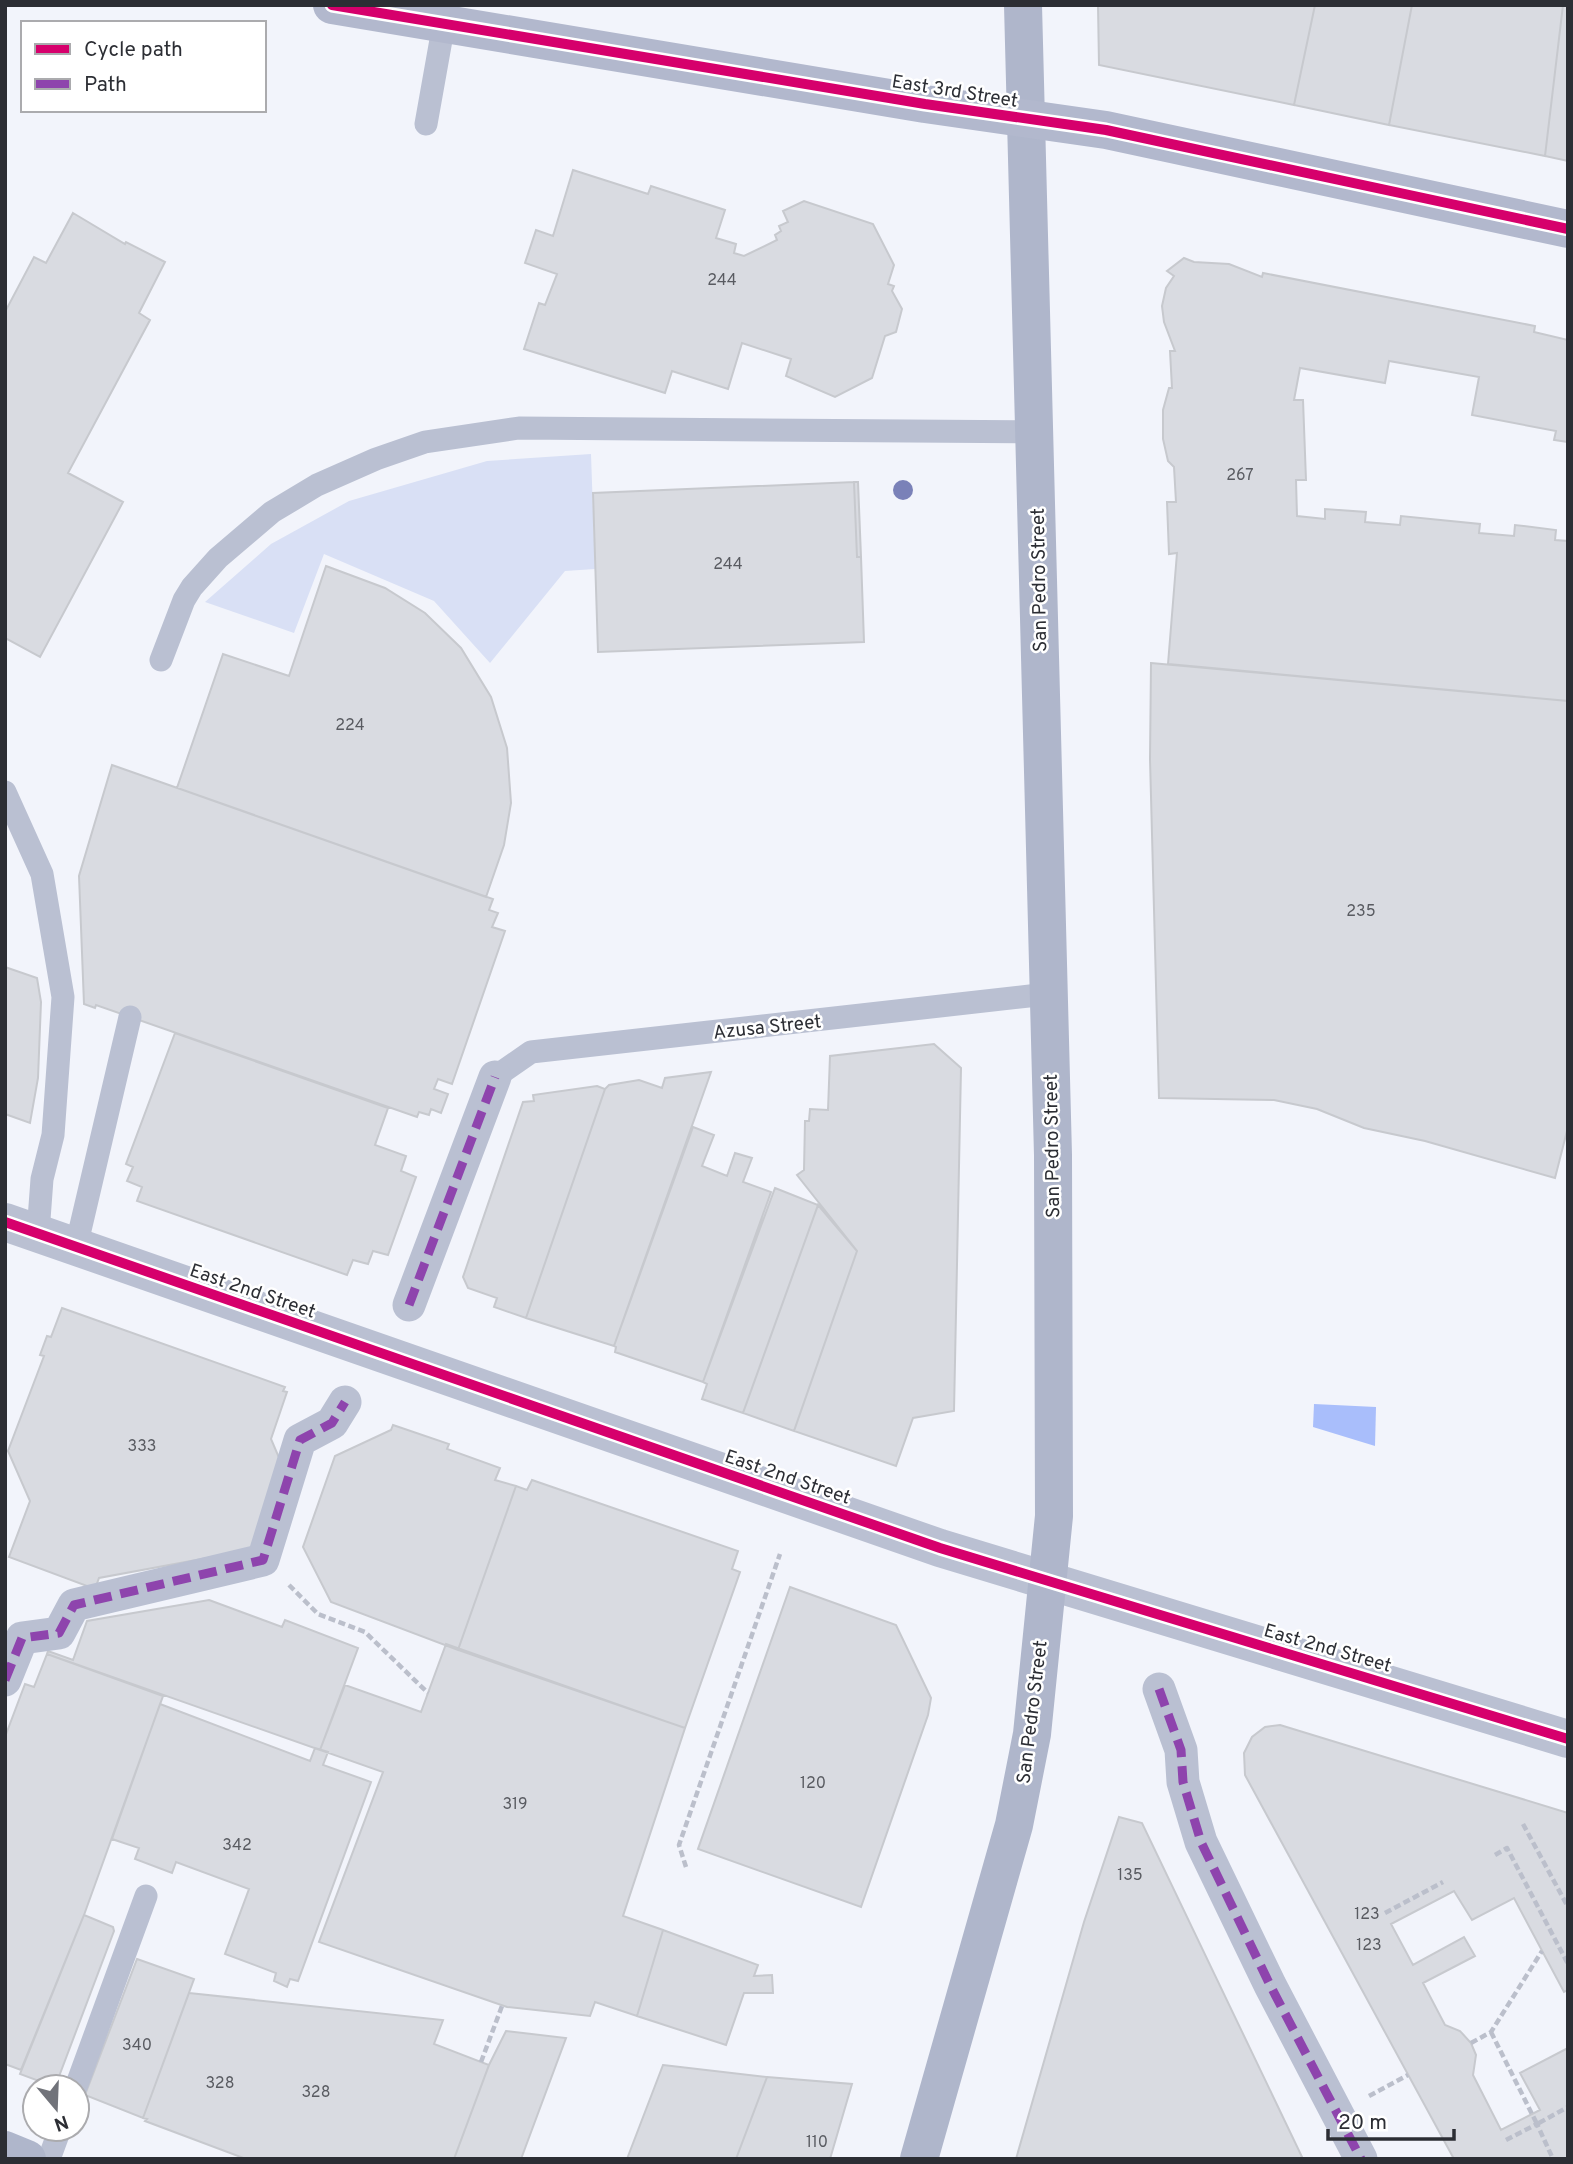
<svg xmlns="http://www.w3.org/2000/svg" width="1573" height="2164" viewBox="0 0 1573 2164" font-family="Overpass,sans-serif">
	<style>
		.green { fill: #d9e0f5 }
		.water { fill: #a9befb }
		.building { fill: #d9dbe1; stroke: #c7c9ce; stroke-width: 2 }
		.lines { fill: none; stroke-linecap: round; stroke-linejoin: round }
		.path { stroke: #bbbfcb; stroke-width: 4.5; stroke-dasharray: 7 3.5; stroke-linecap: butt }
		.service { stroke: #bac0d2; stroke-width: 23 }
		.pedestrian { stroke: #bac0d2; stroke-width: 33 }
		.tertiary { stroke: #bac0d2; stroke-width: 38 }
		.secondary { stroke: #afb6cb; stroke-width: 38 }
		.primary { stroke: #b2b8cd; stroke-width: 38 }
		.quiet { stroke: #8e44ad; stroke-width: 9; stroke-dasharray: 18 9; stroke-linecap: butt }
		.cycleway-casing { stroke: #fff; stroke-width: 15 }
		.cycleway { stroke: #d6006c; stroke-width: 10 }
		.tree { fill: #7a81b8 }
		.labels { text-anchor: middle; stroke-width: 5; stroke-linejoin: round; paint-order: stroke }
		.number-label { font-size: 16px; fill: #595b61 }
		.street-label { font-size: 19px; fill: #2c2e34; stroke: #fff }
	</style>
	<rect width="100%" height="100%" fill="#f2f4fb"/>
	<!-- green -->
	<path class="green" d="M591,454l4,115 -30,2 -75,92 -56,-62 -110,-47 -30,79 -89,-31 66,-58 78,-43 138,-40z"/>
	<!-- water -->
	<path class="water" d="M1314,1404l62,3 -1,39 -62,-19z"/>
	<!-- building -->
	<path class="building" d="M1098,5h217l-21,100 -195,-40z
		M1315,5h97l-23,120 -95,-20z
		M1412,5h151l-18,151 -156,-31z
		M1563,5h5v156l-23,-5z
		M573,170l75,24 3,-8 74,24 -9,28 20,6 -2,9 10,3 33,-16 -2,-5 6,-4 -2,-5 9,-4 -5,-11 21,-10 69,23 21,41 -6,19 6,2 -2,5 10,18 -6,23 -11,4 -13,42 -37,19 -49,-21 5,-17 -49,-16 -14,46 -56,-18 -7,22 -141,-44 15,-46 6,2 12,-31 -32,-11 11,-33 17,6z
		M73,213l52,31 1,-2 39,20 -26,51 11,7 -82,153 55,29 -83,155 -35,-19v-326l29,-55 12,6z
		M1184,258l10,4 35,2 33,13 1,-4 272,53 -1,6 34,8v102l-14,-2 2,-9 -84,-16 7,-38 -90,-16 -4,22 -85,-15 -6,32h9l3,80h-10l1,36 28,3v-10l41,3 -1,10 35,3 1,-9 79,8 -1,9 35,3 1,-11 41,5 -1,10 13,1v160l-400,-37 9,-111 -8,1 -2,-52h9l-2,-35 -6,-6 -5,-22v-29l6,-22h3l-2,-37h5l-11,-29 -2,-16 4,-18 8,-12 -7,-5z
		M854,482h4l3,75h-4z
		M854,482l3,75h4l3,85 -266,10 -5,-159z
		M326,566l59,22 40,25 36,35 30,49 16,51 4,55 -7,42 -18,52 -309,-109 46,-134 66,22z
		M1151,663l417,38v426l-13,51 -130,-37 -61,-13 -47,-19 -43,-9 -115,-2 -9,-339z
		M112,765l381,134 -4,11 9,3 -6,14 13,4 -53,153 -14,-5 -4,10 14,5 -7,19 -10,-4 -2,6 -10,-3 -2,5 -321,-112 -1,3 -11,-4 -5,-128z
		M5,967l32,11 4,24 -3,76 -8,45 -25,-9z
		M175,1033l213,75 -13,37 31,11 -5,15 15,6 -28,78 -15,-4 -5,13 -15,-4 -6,15 -210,-74 5,-14 -15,-6 6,-14 -7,-3z
		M934,1044l27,24 -7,343 -41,7 -17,48 -102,-35 63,-180 -60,-76 7,-5 1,-49h4l1,-12 18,1 2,-54z
		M711,1072l-97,274 -88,-28 79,-229 4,-4 30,-5 23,8 3,-10z
		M597,1086l8,3 -79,229 -32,-11 3,-9 -29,-10 -5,-11 60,-175 11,-1 -1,-6z
		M693,1127l21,8 -12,31 25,10 8,-23 17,5 -9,24 28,10 -68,190 -88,-30 1,-5 -2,-1z
		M775,1188l43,17 -75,208 -41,-14 5,-15 -4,-2z
		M818,1205l39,46 -63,180 -51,-18z
		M62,1308l223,79 -2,4 4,1 -16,47 12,28 -27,82 -157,29 -4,11 -86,-32 21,-56 -22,-50 36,-95 -4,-1 7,-19 4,1z
		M393,1425l56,19 -2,5 53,19 -5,12 21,6 -58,164 -127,-48 -28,-55 32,-91 56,-26z
		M532,1480l206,71 -6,18 8,3 -55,156 -227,-78 58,-164 11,4z
		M790,1587l106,38 35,73 -3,17 -67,192 -163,-58z
		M209,1600l73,27 3,-7 73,28 -38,102 -273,-96 1,-3 25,9 14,-39z
		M446,1644l239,84 -62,188 40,14 -26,86 -42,-14 -5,14 -83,-9 -188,-65 64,-170 -63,-22 25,-65 76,27z
		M47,1654l116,42 -79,219 -63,155 -16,-6v-327l20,-53 9,3z
		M160,1704l150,57 5,-13 13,4 -5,13 48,17 -73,199 -8,-2 -3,8 -13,-6 2,-8 -51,-19 24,-65 -73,-27 -4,11 -37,-14 4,-11 -27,-9z
		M1280,1725l288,88v177l-4,2 -50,-94 -42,22 -18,-29 -63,33 22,41 51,-28 11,19 -52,27 22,42 15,6 11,12 5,12 -3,20 28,55 39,-20 -20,-37 48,-25v111h-114l-209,-384 -1,-22 8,-16 13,-10z
		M1119,1817l23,6 161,336h-287l68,-237z
		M84,1915l29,12 1,4 -59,156 -35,-13z
		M663,1930l95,35 -4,11 18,-1 1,18h-29l-18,52 -89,-29z
		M137,1959l57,20 -51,139 -58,-23z
		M189,1993l254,27 -9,24 55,21 -35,94h-208l-101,-38 2,-2 -4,-1z
		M506,2031l60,7 -45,121h-67l35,-94z
		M663,2065l104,12 -31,82h-109z
		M767,2077l85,7 -22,75h-94z"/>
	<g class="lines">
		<!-- path -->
		<path class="path" d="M289,1585l29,29 47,18 63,61
			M1523,1824l45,83
			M1495,1855l12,-7 61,116
			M686,1867l-7,-22 101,-291
			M1385,1913l58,-31
			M1491,2032l46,92 31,-17
			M1471,2043l20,-11 51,-81
			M481,2062l21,-56
			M1369,2096l39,-21
			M1506,2140l31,-16 16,35"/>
		<!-- service -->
		<path class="service" d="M426,124l18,-101
			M161,660l23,-60 8,-13 26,-29 54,-46 45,-27 59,-26 49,-17 94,-14 516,4
			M5,792l37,82 21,123 -10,138 -11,44 -4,54
			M495,1077l36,-25 516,-58
			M76,1247l54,-230
			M76,2087l70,-191
			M49,2159l11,-30"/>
		<!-- pedestrian -->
		<path class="pedestrian" d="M409,1305l86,-228
			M5,1680l17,-42 37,-5 15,-28 189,-45 37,-120 32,-17 13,-21
			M1159,1689l22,61 2,32 18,60 69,143 91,174"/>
		<!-- tertiary -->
		<path class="tertiary" d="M5,1222l935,326 628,191"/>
		<!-- secondary -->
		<path class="secondary" d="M5,2150l22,9
			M919,2159l95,-334 18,-91 22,-218 -1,-361 -30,-1150"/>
		<!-- primary -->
		<path class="primary" d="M332,5l593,99 181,26 462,99"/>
		<!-- quiet -->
		<path class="quiet" d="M409,1305l86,-228
			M5,1680l17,-42 37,-5 15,-28 189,-45 37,-120 32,-17 13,-21
			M1159,1689l22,61 2,32 18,60 69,143 91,174"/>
		<!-- cycleway casing -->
		<g class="cycleway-casing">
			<path id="cycleway" d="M332,5l593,99 181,26 462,99
				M5,1222l935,326 628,191"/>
		</g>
		<!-- cycleway -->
		<use href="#cycleway" class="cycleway"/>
	</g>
	<!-- trees -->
	<circle class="tree" cx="903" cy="490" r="10"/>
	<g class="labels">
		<!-- number labels -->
		<g class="number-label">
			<text x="722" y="285">244</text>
			<text x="1240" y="480">267</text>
			<text x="728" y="569">244</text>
			<text x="350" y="730">224</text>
			<text x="1361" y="916">235</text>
			<text x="142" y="1451">333</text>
			<text x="813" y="1788">120</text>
			<text x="515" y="1809">319</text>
			<text x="237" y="1850">342</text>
			<text x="1130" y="1880">135</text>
			<text x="1367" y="1919">123</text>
			<text x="1369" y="1950">123</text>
			<text x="137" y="2050">340</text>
			<text x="220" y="2088">328</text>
			<text x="316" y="2097">328</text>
			<text x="817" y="2147">110</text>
		</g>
		<!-- street labels -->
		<g class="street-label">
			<text transform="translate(955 90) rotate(9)" y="7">East 3rd Street</text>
			<text transform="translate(1038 580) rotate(-91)" y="7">San Pedro Street</text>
			<text transform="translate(767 1026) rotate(-6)" y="7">Azusa Street</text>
			<text transform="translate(1051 1146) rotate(-91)" y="7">San Pedro Street</text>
			<text transform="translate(253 1290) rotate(19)" y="7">East 2nd Street</text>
			<text transform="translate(788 1476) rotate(19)" y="7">East 2nd Street</text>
			<text transform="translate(1328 1647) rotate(16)" y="7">East 2nd Street</text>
			<text transform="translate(1031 1712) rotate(-83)" y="7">San Pedro Street</text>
		</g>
	</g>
	<!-- border -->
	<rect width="1573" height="2164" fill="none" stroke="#2c2e34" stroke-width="14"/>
	<!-- legend -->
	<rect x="21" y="21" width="245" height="91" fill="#ffffff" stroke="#ababae" stroke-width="2"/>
	<rect x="35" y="44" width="35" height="10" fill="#d6006c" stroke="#ababae" stroke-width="2"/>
	<text x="84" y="56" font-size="21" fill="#2c2e34">Cycle path</text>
	<rect x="35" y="79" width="35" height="10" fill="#8e44ad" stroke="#ababae" stroke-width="2"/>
	<text x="84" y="91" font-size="21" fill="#2c2e34">Path</text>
	<!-- north arrow -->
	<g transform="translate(56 2108) rotate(161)"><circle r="33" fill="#ffffff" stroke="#ababae" stroke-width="2"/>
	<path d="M0-5L12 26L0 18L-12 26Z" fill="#71737a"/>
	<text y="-10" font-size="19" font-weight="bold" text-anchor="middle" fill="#2c2e34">N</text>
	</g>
	<!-- scale -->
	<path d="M1328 2129v10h126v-10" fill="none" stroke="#2c2e34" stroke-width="3.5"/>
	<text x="1338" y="2129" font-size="21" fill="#2c2e34" stroke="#ffffff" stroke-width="5" paint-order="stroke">20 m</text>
</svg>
